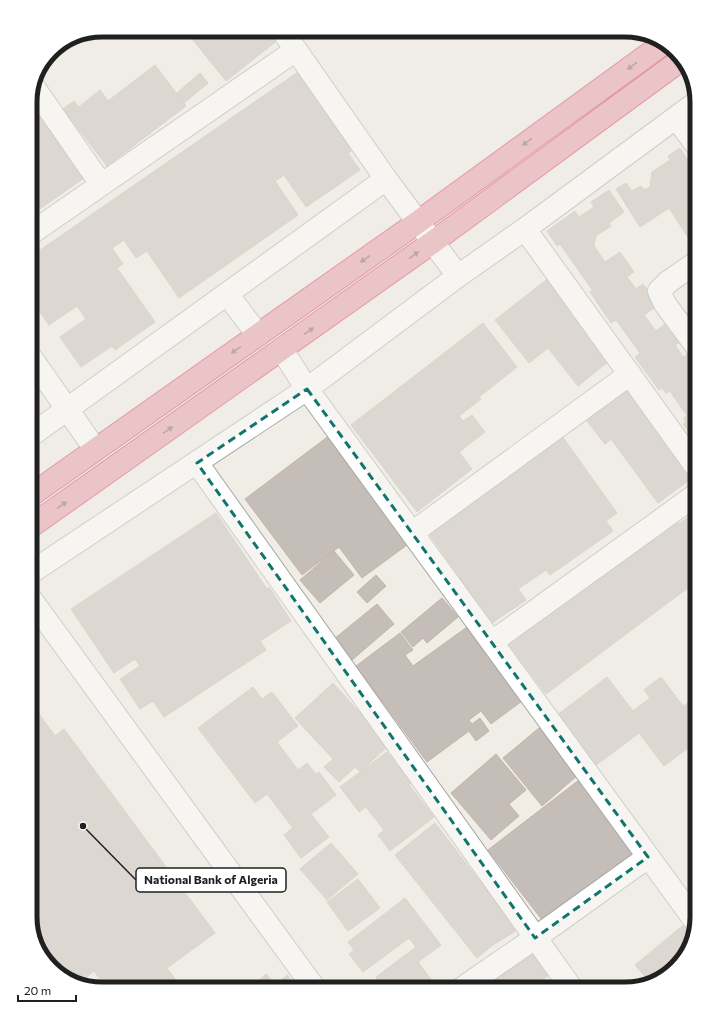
<svg xmlns="http://www.w3.org/2000/svg" width="727" height="1019" viewBox="0 0 727 1019" font-family="Commissioner,sans-serif">
	<style>
		.building { fill: #c5bdb7; stroke: #c2b4aa }
		.lines { fill: none; stroke-linecap: round; stroke-linejoin: round }
		.street-casing { stroke: #a7a7a7; stroke-width: 24 }
		.highway-casing { stroke: #d52e68; stroke-width: 24 }
		.street { stroke: #fff; stroke-width: 22 }
		.highway { stroke: #e493a2; stroke-width: 22 }
		.oneway { fill: #78545a }
		.marked { fill: none; stroke: #0f766e; stroke-width: 3; stroke-dasharray: 8 5; stroke-linejoin: round }
		.rim { fill: none; stroke: #202020; stroke-width: 5 }
		.leader { fill: none; stroke: #202020; stroke-width: 1.5 }
		.callout-dot { fill: #202020; stroke: #fff; stroke-width: 1.5 }
		.callout { fill: #fff; stroke: #202020; stroke-width: 1.5 }
		.callout-label { font-size: 12px; text-anchor: middle; font-weight: bold; fill: #202020 }
	</style>
	<rect width="100%" height="100%" fill="#f0ede7"/>
	<!-- building -->
	<path class="building" d="M185,30h87l7,9 -53,42z
		M155,65l31,41 -79,60 -44,-57 11,-8 5,6 21,-17 8,11z
		M298,72l55,78 -5,3 12,17 -54,37 -22,-32 -9,6 23,34 -119,83 -32,-47 -11,7 -12,-18 -12,8 11,16 -6,4 38,54 -40,28 -3,-4 -31,21 -21,-30 26,-18 -9,-13 -28,19 -19,-27v-41z
		M200,73l8,10 -24,20 -7,-10z
		M30,99l54,79 -50,35 -4,-5z
		M680,148l17,27v72l-2,1 -26,-40 -29,19 -24,-38 10,-6 6,8 9,-5 3,4 6,-3 2,-15 18,-12 -2,-4z
		M609,190l15,22 -15,11 2,3 -15,10 -2,10 11,16 15,-10 14,20 -7,5 9,12 7,-5 15,21 -14,10 12,16 13,-10 14,19 -8,5 8,12 8,-5 6,9v16l-5,4 5,8v51l-2,-3 -2,1 -10,-14 3,-2 -2,-4 3,-2 -17,-25 -4,2 -4,-5 -3,2 -24,-33 5,-4 -24,-33 -5,3 -21,-31 3,-1 -33,-47 -3,2 -10,-15 28,-20 4,6 15,-10 -3,-5z
		M550,277l63,81 -35,28 -30,-38 -19,15 -34,-43z
		M483,323l34,44 -38,30 2,2 -22,17 4,5 9,-6 13,17 -26,20 13,17 -55,43 -66,-87z
		M627,384l68,92 -37,27 -47,-64 -6,5 -22,-28z
		M330,435l81,107 -49,36 -23,-31 -37,28 -57,-76z
		M562,436l55,77 -11,8 7,10 -63,44 -4,-5 -28,19 8,11 -34,23 -67,-95z
		M697,511v70l-151,113 -39,-52 167,-125 5,7z
		M216,513l51,76 2,-2 22,34 -31,20 6,9 -102,67 -11,-16 -13,8 -20,-30 20,-13 -5,-7 -21,14 -43,-64z
		M334,551l20,24 -34,28 -20,-23z
		M376,575l10,11 -19,17 -10,-11z
		M442,598l16,19 -31,26 -4,-5 -10,9 -12,-15z
		M377,604l17,20 -42,36 -18,-21z
		M467,627l55,74 -31,23 -10,-13 -12,9 3,4 8,-6 9,13 -13,10 -7,-10 -42,31 -71,-96 44,-33 13,17 -8,5 8,11z
		M607,677l26,34 17,-13 -6,-8 17,-13 22,29 5,-3 9,12v26l-33,25 -25,-33 -44,33 -39,-50z
		M333,683l56,62 -29,27 -5,-5 -16,15 -15,-15 9,-8 -38,-41z
		M253,687l9,12 10,-7 26,34 -21,16 21,28 9,-7 9,11 3,-2 17,23 -25,19 18,23 -28,21 -17,-23 9,-7 -26,-34 -12,9 -57,-75z
		M37,711l18,25 9,-7 151,204 -48,35 9,12 -13,9h-48l-5,-7 -5,3 -11,-14 -15,12 -13,-4 -9,-9 -20,-26 -7,-27v-201z
		M539,728l39,47 -36,31 -39,-48z
		M387,752l24,31 -2,2 25,32 -44,34 -12,-16 6,-5 -18,-23 -7,5 -19,-25z
		M496,754l30,36 -17,14 10,12 -28,24 -40,-47z
		M579,780l58,75 -91,70 -58,-75z
		M435,823l82,107 -24,15 -16,13 -82,-103z
		M331,843l27,31 -31,26 -27,-31z
		M358,879l22,29 -32,23 -21,-29z
		M697,883v21l-10,-13z
		M405,898l36,47 -23,17 20,27h-54l-8,-12 40,-30 -7,-9 -46,34 -14,-18 5,-4 -6,-8z
		M686,923l7,9 -2,8 -3,2 2,2 -3,9 -26,26 -11,3 -15,-17z
		M531,950l18,25 -20,14h-52z
		M266,974l10,11 11,-10 11,14h-48z"/>
	<g class="lines">
		<!-- street casing -->
		<g class="street-casing">
			<path id="street" d="M282,30l104,149 72,97
				M33,86l68,98
				M676,118l21,28
				M525,229l172,239
				M30,234l266,-184
				M227,294l31,41
				M697,347l-32,-43 -6,-13 9,-9 29,-20
				M282,350l25,39 389,533
				M30,356l65,93
				M30,436l356,-257
				M197,463l375,526
				M412,533l218,-159
				M30,573l277,-184 151,-113 67,-47 172,-127
				M30,598l285,391
				M492,642l205,-148
				M461,989l74,-51 113,-81"/>
		</g>
		<!-- highway casing -->
		<g class="highway-casing">
			<path id="highway" d="M30,496l388,-274 246,-179
				M30,527l403,-285 248,-182"/>
		</g>
		<!-- street -->
		<use href="#street" class="street"/>
		<!-- highway -->
		<use href="#highway" class="highway"/>
	</g>
	<!-- one-way arrows -->
	<defs><path id="oneway-solid" d="M-6-.8H1V-3.2L6.5 0L1 3.2V.8H-6Z"/></defs>
	<g class="oneway">
		<use href="#oneway-solid" transform="translate(632 66) rotate(144)"/>
		<use href="#oneway-solid" transform="translate(527 142) rotate(144)"/>
		<use href="#oneway-solid" transform="translate(414 255) rotate(-36)"/>
		<use href="#oneway-solid" transform="translate(365 259) rotate(145)"/>
		<use href="#oneway-solid" transform="translate(309 331) rotate(-35)"/>
		<use href="#oneway-solid" transform="translate(236 350) rotate(145)"/>
		<use href="#oneway-solid" transform="translate(168 430) rotate(-35)"/>
		<use href="#oneway-solid" transform="translate(62 505) rotate(-35)"/>
	</g>
	<!-- marked area -->
	<path d="M0 0H727V1019H0ZM307,389l341,468 -113,81 -338,-475z" fill="#f0ede7" fill-opacity=".55" fill-rule="evenodd"/>
	<path class="marked" d="M307,389l341,468 -113,81 -338,-475z"/>
	<!-- crop -->
	<path d="M0 0H727V1019H0ZM102 37H625A65 65 0 0 1 690 102V917A65 65 0 0 1 625 982H102A65 65 0 0 1 37 917V102A65 65 0 0 1 102 37Z" fill="#fff" fill-rule="evenodd"/>
	<path class="rim" d="M102 37H625A65 65 0 0 1 690 102V917A65 65 0 0 1 625 982H102A65 65 0 0 1 37 917V102A65 65 0 0 1 102 37Z"/>
	<!-- callouts -->
	<path class="leader" d="M83 826L136 880"/>
	<circle class="callout-dot" cx="83" cy="826" r="4"/>
	<rect class="callout" x="136" y="868" width="150" height="24" rx="4"/>
	<g class="callout-label">
		<text x="211" y="884">National Bank of Algeria</text>
	</g>
	<!-- scale -->
	<path d="M18 995v6h58v-6" fill="none" stroke="#202020" stroke-width="2"/>
	<text x="24" y="995" font-size="12" fill="#202020" stroke="#ffffff" stroke-width="3" paint-order="stroke">20 m</text>
</svg>
